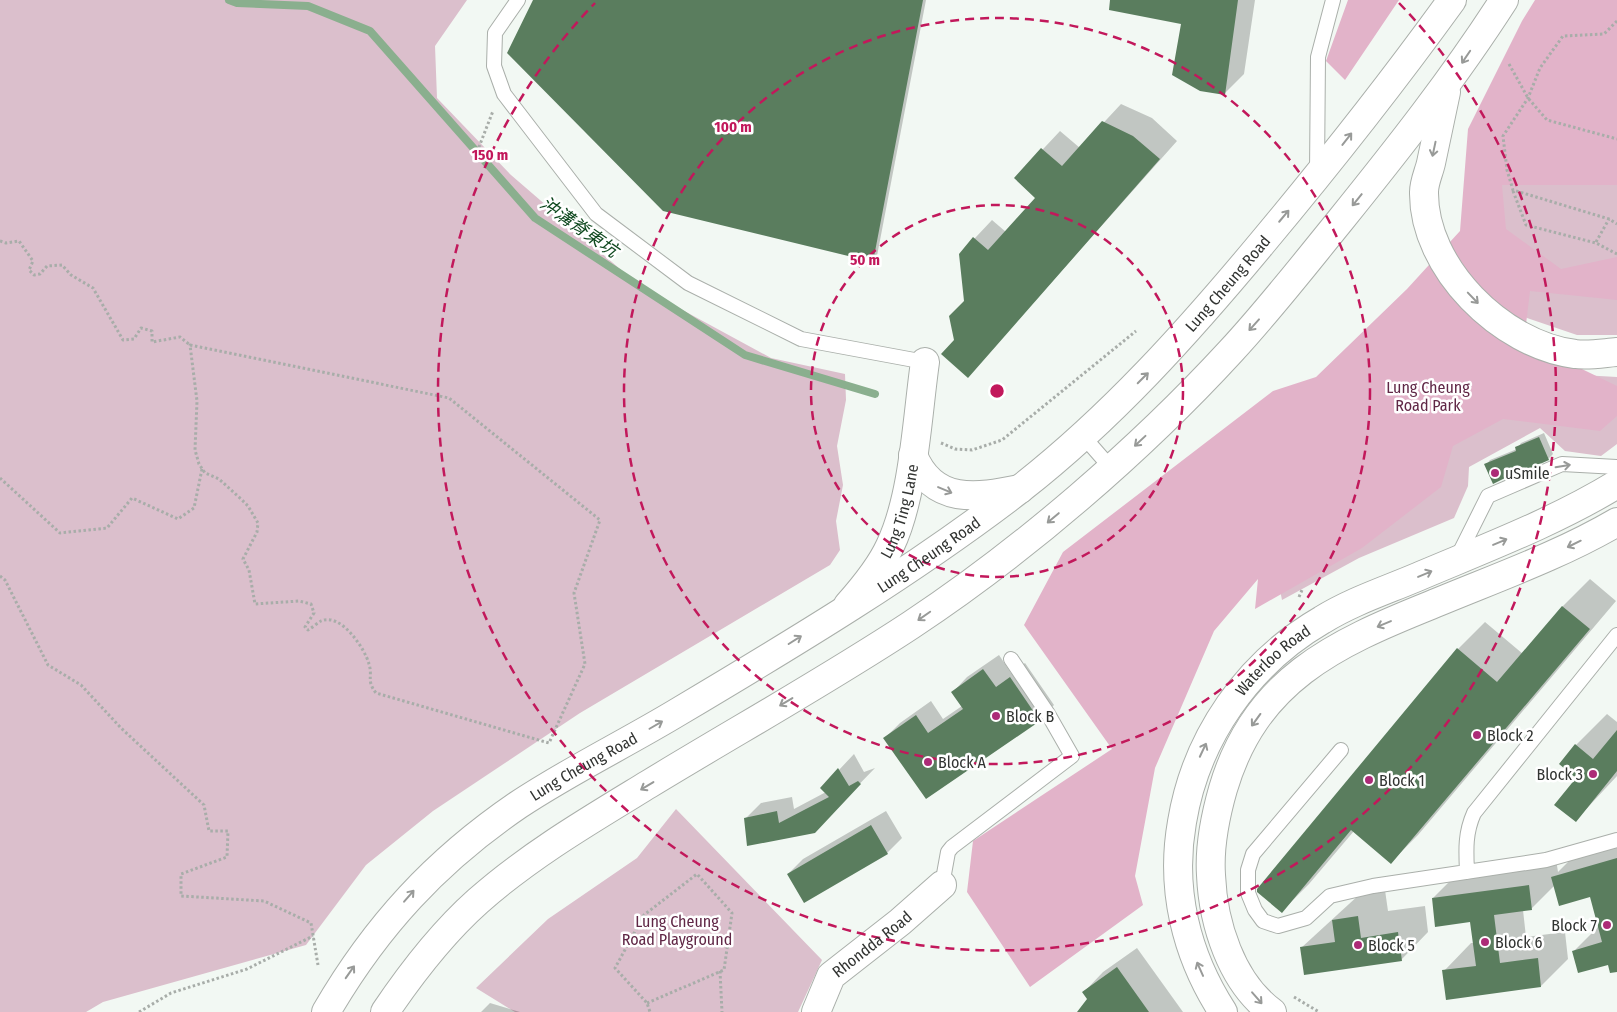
<svg xmlns="http://www.w3.org/2000/svg" width="1617" height="1012" viewBox="0 0 1617 1012" font-family="'Fira Sans Condensed','Noto Sans TC',sans-serif">
	<style>
		.green { fill: #dbbfcc }
		.forest { fill: #e2b3c9 }
		.shadow { fill: #0003 }
		.lines { fill: none; stroke-linecap: round; stroke-linejoin: round }
		.stream { stroke: #8aaf8e; stroke-width: 8 }
		.building { fill: #5a7d5e }
		.lane-casing { stroke: #aaafaa; stroke-width: 16 }
		.street-casing { stroke: #aaafaa; stroke-width: 30 }
		.highway-casing { stroke: #aaafaa; stroke-width: 30 }
		.path { stroke: #a8ada9; stroke-width: 3; stroke-dasharray: 2.5 2.5; stroke-linecap: butt }
		.lane { stroke: #fff; stroke-width: 14 }
		.street { stroke: #fff; stroke-width: 28 }
		.highway { stroke: #fff; stroke-width: 28 }
		.oneway { stroke: #989a98 }
		.ring { fill: none; stroke: #c2185b; stroke-width: 2.5; stroke-dasharray: 9 6 }
		.poi-dot { fill: #ac2b77; stroke: #fff; stroke-width: 2 }
		.labels { text-anchor: middle; stroke-width: 5; stroke-linejoin: round; paint-order: stroke }
		.street-label { font-size: 16px; fill: #323432; stroke: #fff }
		.park-label { font-size: 16px; fill: #602746; stroke: #fff }
		.poi-label { font-size: 16px; fill: #323432; stroke: #fff; text-anchor: start }
		.water-label { font-size: 18px; font-style: italic; fill: #0f491f; stroke: #fff }
		.centre { fill: #c2185b; stroke: #fff; stroke-width: 2.5 }
		.ring-label { font-size: 15px; text-anchor: middle; font-weight: bold; fill: #c2185b; stroke: #fff; stroke-width: 5; stroke-linejoin: round; paint-order: stroke }
	</style>
	<rect width="100%" height="100%" fill="#f2f8f3"/>
	<!-- green -->
	<path class="green" d="M0,0h467l-32,46 2,52 74,77 131,113 129,70 74,16 1,26 -9,46 6,39 -7,36 4,29 -10,15 -250,148 -147,98 -67,54 -60,80 -203,57 -17,10h-86z
		M1617,0v335h-40l-50,-17 -32,-30 -11,-157z
		M1564,374l53,3v67l-16,12 -36,-5 -25,-23 -71,39 -1,19 -14,32 -95,40 -77,42 -3,-15 45,-129z
		M676,809l146,151 -24,52h-283l-39,-24 72,-69 89,-61z"/>
	<!-- forest -->
	<path class="forest" d="M1348,0h51l-54,80 -19,-19z
		M1535,0h82v185h-115l4,44 55,40 56,-12v43l-87,-9 -6,50 93,45v30l-17,15 -97,-12 -50,27 -12,41 -79,61 -107,61 3,-30 -44,52 -59,137 -20,108 8,29 -113,82 -63,-95 6,-51 139,-92 -88,-124 39,-73 210,-161 43,-14 91,-88 53,-58 8,-102 54,-108z"/>
	<!-- shadow -->
	<path class="shadow" d="M535,0h391l-49,256 -5,5z
		M1149,0h106l-11,74 -19,19 -43,-70z
		M1121,104l31,14 25,23 -209,235 -3,-75 -5,-47 32,-34 14,12 31,-35 -21,-19 44,-47 20,17z
		M1544,433l9,21 -5,5 -62,6 4,-5 27,-11 4,-6z
		M1590,579l26,22 -198,234 -27,27 -37,-31 -45,53 -27,27 176,-262 27,-27 38,32 40,-48z
		M999,655l12,18 14,-10 29,42 -15,15 -113,77 -41,-59 15,-15 31,-22 12,18 19,-13 -9,-14 14,-15z
		M1607,714l10,8v54l-41,44 2,-43 -2,-32z
		M854,754l10,18 11,-4 -61,63 -68,-13 15,-15 31,-6 2,12 32,-17 -4,-4z
		M886,811l16,27 -15,15 -99,21 15,-15z
		M1617,839v122l-43,-10 25,-25 -8,-30 -36,-11 -23,23 -9,2 3,27 39,-5 3,27 -27,27 -97,-15 27,-28h3l-3,-22 -38,-23 27,-27 96,-12 2,13 22,-22z
		M1385,890l3,21 37,-5 3,26 -27,28 -100,-12 60,-55z
		M1137,948l46,64h-104l10,-13 -5,-7 19,-20z
		M490,1003l30,9h-39z"/>
	<g class="lines">
		<!-- stream -->
		<path class="stream" d="M229,0l8,3 71,3 62,25 165,187 210,137 130,39"/>
	</g>
	<!-- building -->
	<path class="building" d="M533,0h390l-50,262 -210,-51 -156,-158z
		M1110,0h128l-13,95 -25,-4 -28,-16 9,-51 -72,-14z
		M1102,121l31,15 27,23 -192,219 -27,-24 13,-14 -5,-24 15,-15 -5,-47 14,-17 15,13 47,-52 -21,-20 27,-30 21,18z
		M1539,437l10,23 -25,11 -1,-2 -30,15 -9,-20 32,-13 -1,-4z
		M1562,606l28,23 -199,235 -40,-34 -69,83 -25,-21v-3l200,-241 40,34z
		M983,669l13,18 14,-10 30,44 -114,78 -43,-61 33,-23 12,18 35,-24 -12,-17z
		M1617,730v41l-41,51 -22,-17 22,-27 -17,-14 16,-20 18,15z
		M838,768l11,18 9,-5 3,3 -46,49 -68,13 -3,-28 33,-7 2,12 50,-26 -9,-9z
		M871,825l17,29 -84,49 -17,-29z
		M1617,858v114l-7,1 -2,-8 -30,8 -6,-22 30,-9 -12,-45 -31,9 -8,-29z
		M1529,885l3,25 -38,5 6,48 38,-5 3,29 -95,13 -4,-30 34,-4 -6,-44 -35,5 -3,-29z
		M1358,916l3,22 37,-6 4,29 -98,14 -4,-28 35,-5 -3,-22z
		M1117,967l32,45h-72l10,-13 -5,-7z"/>
	<g class="lines">
		<!-- lane casing -->
		<g class="lane-casing">
			<path id="lane" d="M518,0l-23,33 -1,33 10,28 92,120 92,69 113,56 124,23
				M1317,172l1,-115 15,-57
				M1083,436l28,32
				M1457,558l31,-62 74,-32 55,3
				M1341,750l-88,104 -5,16v23l7,17 8,11 15,5 28,-8 24,-22 43,-10 173,-26 71,-20
				M1467,872c-1,-22 -2,-39 7,-59l143,-178
				M942,885l6,-33 4,-5 120,-91 -24,-42 -37,-55"/>
		</g>
		<!-- street casing -->
		<g class="street-casing">
			<g id="street">
				<path d="M913,455c20,50 64,43 107,34"/>
				<path id="s1" d="M848,605c16,-18 32,-37 42,-59 24,-50 27,-128 35,-184"/>
				<path id="s2" d="M816,1012l15,-36 69,-54 42,-37"/>
			</g>
		</g>
		<!-- highway casing -->
		<g class="highway-casing">
			<g id="highway">
				<path d="M1446,92c-5,24 -10,47 -15,71 -2,9 -7,19 -7,29 -1,76 78,153 151,162 13,2 29,-1 42,-2"/>
				<path id="s3" d="M326,1012c50,-86 110,-151 192,-207 51,-34 107,-61 160,-93 116,-69 234,-140 342,-223 91,-71 168,-157 242,-246 66,-79 130,-160 190,-243"/>
				<path d="M385,1012c27,-40 57,-79 93,-111 52,-46 112,-81 171,-117 87,-53 177,-103 262,-159 112,-74 229,-175 320,-274 38,-41 73,-86 108,-129 58,-72 115,-144 165,-222"/>
				<path id="s4" d="M1223,1012c-37,-57 -53,-123 -41,-190 14,-85 66,-159 140,-202 29,-18 62,-29 93,-42 68,-29 138,-55 202,-94"/>
				<path d="M1272,1012c-41,-30 -59,-89 -61,-137 -2,-30 4,-58 12,-86 32,-109 111,-145 208,-184 62,-26 128,-49 186,-83"/>
			</g>
		</g>
		<!-- path -->
		<path class="path" d="M1617,21l-13,13 -41,2 -23,32 -12,30 -25,38 4,34 6,20 96,29 8,5
			M1509,64l19,34 19,22 70,19
			M477,152l16,-41
			M1513,191l13,34 70,18 21,11
			M0,241l6,2 13,-2 14,20 -4,9 5,5 6,-1 7,-8 15,-1 9,10 22,13 30,52 11,-1 7,-11 11,3v11l28,-5 10,8
			M1596,242l13,-23
			M190,345l259,53 151,122 -26,73 11,71 -36,79 -173,-50c-10,-13 -3,-16 -7,-29 -4,-15 -28,-52 -48,-43 -4,2 -9,7 -13,9l-3,-3 9,-14 -3,-9 -12,-3 -44,3 -6,-34 -6,-11 14,-27 1,-9 -10,-17 -7,-7 -22,-20 -14,-6 -6,-9 -4,-14 2,-49z
			M941,443l14,6 17,1 30,-10 134,-109
			M0,478l60,55 47,-5 25,-30 46,21 16,-11 8,-39
			M0,576l5,4 43,85 33,20 40,43 83,77 5,26h19l-1,26 -46,17v22l83,5 47,22 7,42
			M1299,597l3,-7
			M720,971l2,41
			M1294,997l25,15
			M647,1003l77,-33 8,-57 -35,-39 -53,41 -29,53 32,35 3,9
			M139,1012l32,-19 76,-24 66,-33"/>
		<!-- lane -->
		<use href="#lane" class="lane"/>
		<!-- street -->
		<use href="#street" class="street"/>
		<!-- highway -->
		<use href="#highway" class="highway"/>
	</g>
	<!-- one-way arrows -->
	<defs><path id="oneway-shaft" d="M-6 0H5M1.5-3L5.5 0L1.5 3" fill="none" stroke-width="1.6" stroke-linecap="round" stroke-linejoin="round" transform="scale(1.25)"/></defs>
	<g class="oneway">
		<use href="#oneway-shaft" transform="translate(1466 57) rotate(124)"/>
		<use href="#oneway-shaft" transform="translate(1347 139) rotate(-52)"/>
		<use href="#oneway-shaft" transform="translate(1434 149) rotate(102)"/>
		<use href="#oneway-shaft" transform="translate(1357 200) rotate(129)"/>
		<use href="#oneway-shaft" transform="translate(1284 216) rotate(-50)"/>
		<use href="#oneway-shaft" transform="translate(1473 298) rotate(46)"/>
		<use href="#oneway-shaft" transform="translate(1254 325) rotate(132)"/>
		<use href="#oneway-shaft" transform="translate(1143 378) rotate(-45)"/>
		<use href="#oneway-shaft" transform="translate(1140 441) rotate(137)"/>
		<use href="#oneway-shaft" transform="translate(1563 466) rotate(-9)"/>
		<use href="#oneway-shaft" transform="translate(945 490) rotate(23)"/>
		<use href="#oneway-shaft" transform="translate(1053 518) rotate(140)"/>
		<use href="#oneway-shaft" transform="translate(1500 542) rotate(-23)"/>
		<use href="#oneway-shaft" transform="translate(1574 544) rotate(154)"/>
		<use href="#oneway-shaft" transform="translate(1425 574) rotate(-23)"/>
		<use href="#oneway-shaft" transform="translate(924 616) rotate(145)"/>
		<use href="#oneway-shaft" transform="translate(1384 624) rotate(157)"/>
		<use href="#oneway-shaft" transform="translate(795 640) rotate(-32)"/>
		<use href="#oneway-shaft" transform="translate(786 702) rotate(149)"/>
		<use href="#oneway-shaft" transform="translate(1256 720) rotate(126)"/>
		<use href="#oneway-shaft" transform="translate(656 725) rotate(-30)"/>
		<use href="#oneway-shaft" transform="translate(1203 750) rotate(-65)"/>
		<use href="#oneway-shaft" transform="translate(647 786) rotate(149)"/>
		<use href="#oneway-shaft" transform="translate(409 896) rotate(-49)"/>
		<use href="#oneway-shaft" transform="translate(1200 969) rotate(-114)"/>
		<use href="#oneway-shaft" transform="translate(350 972) rotate(-55)"/>
		<use href="#oneway-shaft" transform="translate(1257 998) rotate(49)"/>
	</g>
	<!-- distance rings -->
	<g class="ring">
		<circle cx="997" cy="391" r="186"/>
		<circle cx="997" cy="391" r="373"/>
		<path d="M1399 3A559 559 0 1 1 595 3"/>
	</g>
	<!-- markers -->
	<g class="poi-dot">
		<circle cx="1495" cy="473" r="5"/>
		<circle cx="996" cy="716" r="5"/>
		<circle cx="1477" cy="735" r="5"/>
		<circle cx="928" cy="762" r="5"/>
		<circle cx="1593" cy="774" r="5"/>
		<circle cx="1369" cy="780" r="5"/>
		<circle cx="1607" cy="925" r="5"/>
		<circle cx="1485" cy="942" r="5"/>
		<circle cx="1358" cy="945" r="5"/>
	</g>
	<g class="labels">
		<!-- street labels -->
		<g class="street-label">
			<text dy="6" stroke="none"><textPath href="#s3" startOffset="1171">Lung Cheung Road</textPath></text>
			<text dy="6" stroke="none"><textPath href="#s1" startOffset="109">Lung Ting Lane</textPath></text>
			<text dy="6" stroke="none"><textPath href="#s3" startOffset="766">Lung Cheung Road</textPath></text>
			<text dy="6" stroke="none"><textPath href="#s4" startOffset="389">Waterloo Road</textPath></text>
			<text dy="6" stroke="none"><textPath href="#s3" startOffset="361">Lung Cheung Road</textPath></text>
			<text dy="6" stroke="none"><textPath href="#s2" startOffset="91">Rhondda Road</textPath></text>
		</g>
		<!-- park labels -->
		<g class="park-label">
			<text x="1428" y="393">Lung Cheung<tspan x="1428" dy="18">Road Park</tspan></text>
			<text x="677" y="927">Lung Cheung<tspan x="677" dy="18">Road Playground</tspan></text>
		</g>
		<!-- poi labels -->
		<g class="poi-label">
			<text x="1505" y="479">uSmile</text>
			<text x="1006" y="722">Block B</text>
			<text x="1487" y="741">Block 2</text>
			<text x="938" y="768">Block A</text>
			<text x="1583" y="780" text-anchor="end">Block 3</text>
			<text x="1379" y="786">Block 1</text>
			<text x="1597" y="931" text-anchor="end">Block 7</text>
			<text x="1495" y="948">Block 6</text>
			<text x="1368" y="951">Block 5</text>
		</g>
		<!-- water labels -->
		<g class="water-label">
			<text transform="translate(579 227) rotate(35)" y="6">沖溝脊東坑</text>
		</g>
	</g>
	<circle cx="997" cy="391" r="8" class="centre"/>
	<g class="ring-label">
		<text x="733" y="132">100 m</text>
		<text x="490" y="160">150 m</text>
		<text x="865" y="265">50 m</text>
	</g>
</svg>
